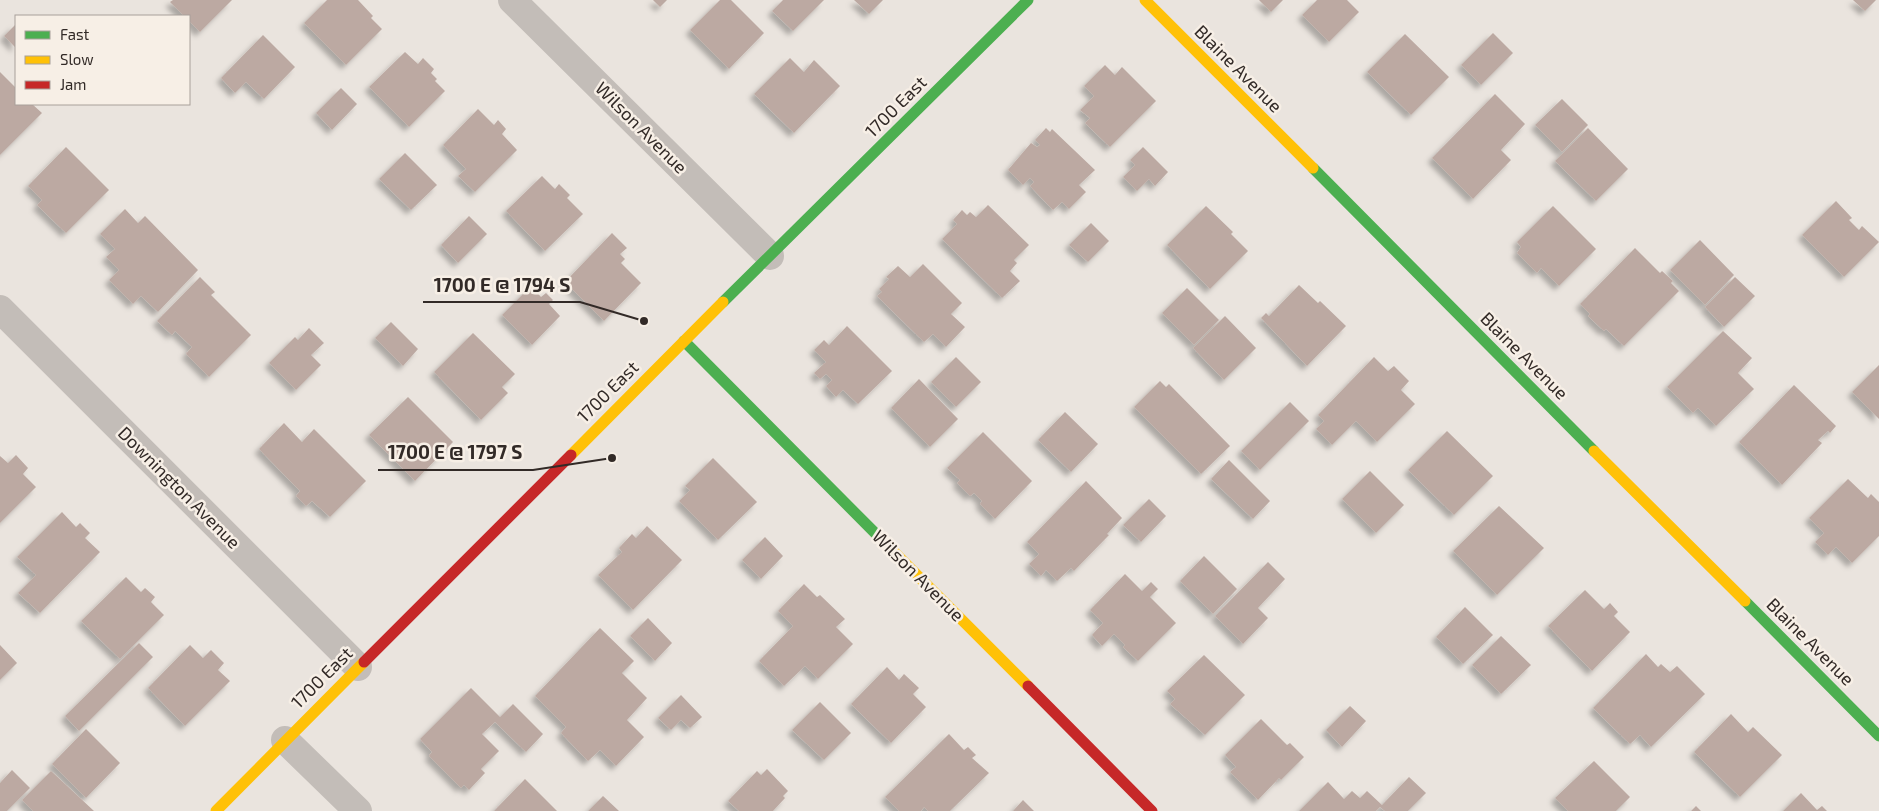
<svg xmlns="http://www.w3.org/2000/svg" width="1879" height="811" viewBox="0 0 1879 811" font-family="'Exo 2',sans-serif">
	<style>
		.building { fill: #bca9a2; filter: url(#shadow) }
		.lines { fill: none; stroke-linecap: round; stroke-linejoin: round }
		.street { stroke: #c3bdb8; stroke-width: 28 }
		.fast { stroke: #4caf50; stroke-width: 11 }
		.slow { stroke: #ffc107; stroke-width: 11 }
		.jam { stroke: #c62828; stroke-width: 11 }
		.labels { text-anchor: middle; stroke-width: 5; stroke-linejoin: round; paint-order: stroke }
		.street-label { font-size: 18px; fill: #322a27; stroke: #f7efe6 }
		.leader { fill: none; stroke: #322a27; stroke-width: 2 }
		.callout-dot { fill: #322a27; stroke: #f7efe6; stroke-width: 2 }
		.callout-label { font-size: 19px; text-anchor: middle; font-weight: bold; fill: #322a27; stroke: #f7efe6; stroke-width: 5; stroke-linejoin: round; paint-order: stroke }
	</style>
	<defs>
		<filter id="shadow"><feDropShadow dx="-4.5" dy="4.5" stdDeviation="2.5" flood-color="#0004"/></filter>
	</defs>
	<rect width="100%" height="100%" fill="#eae4de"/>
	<!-- building -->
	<path class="building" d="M173,0h59l-32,32 -11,-11v-5h-5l-14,-14z
		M327,0h31l15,16 -2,2 11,11 -36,36 -42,-42z
		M653,0h14l-7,7z
		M720,0h11l33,33 -35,36 -39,-39z
		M783,0h41l-31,31 -21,-20z
		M854,0h29l-14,14z
		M1259,0h24l-12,12z
		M1317,0h30l12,12 -30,30 -27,-27z
		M1853,0h23l-11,11z
		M16,24v24l-12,-12z
		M1493,33l20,20 -32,32 -20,-20z
		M1405,34l44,43 -38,38 -44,-43z
		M263,35l32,32 -31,32 -18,-17 -11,11 -14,-15z
		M405,52l13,12 5,-6 11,11 -3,4 6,6 -2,2 10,10 -36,36 -40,-40z
		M790,58l14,14 10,-12 26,26 -46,47 -40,-39z
		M1105,65l10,10 7,-8 34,34 -46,46 -25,-24 5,-5 -10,-8 14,-14 -10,-10z
		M0,72l16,16v16h16l10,9 -42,42z
		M341,88l16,16 -25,26 -16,-17z
		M1495,94l30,30 -24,26 10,10 -38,39 -41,-41z
		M1562,99l26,26 -26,27 -27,-27z
		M478,109l16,16 4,-5 8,9 -4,5 15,16 -42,42 -17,-16 8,-7 -23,-24z
		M1046,128l4,4 2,-3 43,41 -16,15 7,7 -17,17 -7,-7 -9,8 -23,-24 4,-4 -4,-4 -7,7 -15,-15 23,-27 6,4 3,-2 -5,-5z
		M1588,128l40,41 -32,32 -41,-40z
		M66,147l43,43 -43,43 -29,-28 5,-5 -14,-14z
		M1143,147l25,25 -13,14 -6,-7 -12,12 -14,-14 12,-12 -5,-5z
		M405,153l32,32 -26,25 -32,-31z
		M542,176l13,13 4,-5 11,11 -3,3 16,16 -38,37 -39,-40z
		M1836,201l16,17 -3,2 10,10 3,-4 17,16 -35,35 -42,-42z
		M988,205l41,40 -15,15 3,3 -7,8 10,10 -18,17 -60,-59 15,-15 -4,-4 9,-10 5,5 3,-3 6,5z
		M1206,206l27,26 -2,2 17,17 -38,38 -43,-44z
		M1553,206l43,43 -37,37 -18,-18 -4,5 -20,-20 4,-6 -4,-5z
		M125,209l13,14 7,-7 53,54 -40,42 -17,-16 -8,8 -24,-24 10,-10 -13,-13 9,-8 -15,-15z
		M469,216l18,18 -29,29 -17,-18z
		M1091,223l18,18 -21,21 -19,-17z
		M612,233l15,15 -7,6 5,5 -4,4 20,20 -37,38 -39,-39z
		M1700,240l34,35 -29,30 -35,-35z
		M1635,248l25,25 2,-2 11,10 -2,2 8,8 -55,55 -18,-17 -2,2 -16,-15 2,-2 -10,-10z
		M923,264l39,39 -11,11 14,13 -19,20 -13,-13 -9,8 -47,-46 5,-4 -3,-3 10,-10 -3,-2 12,-11 12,11z
		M200,277l15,15 -4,3 40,40 -42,42 -23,-23 6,-7 -17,-16 -3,4 -15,-14z
		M1735,277l20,19 -31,31 -19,-20z
		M1299,285l19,18 2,-2 26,25 -39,40 -46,-48 5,-5 3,3z
		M531,286l10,11 5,-4 7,7 -4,4 11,12 -28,29 -30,-30z
		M1187,288l32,32 -25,25 -32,-32z
		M1225,316l31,32 -32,32 -31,-32z
		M391,322l27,27 -15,17 -28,-28z
		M847,326l45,45 -34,33 -15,-14 -7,7 -10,-11 6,-6 -6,-6 -6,5 -6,-6 12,-11 -12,-12 10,-10 5,5z
		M309,328l15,15 -13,12 10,10 -25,25 -27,-27 26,-26 3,3z
		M1723,331l29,27 -14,15 16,16 -38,37 -18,-18 -5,5 -26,-26z
		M473,333l42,41 -13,13 6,6 -27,27 -47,-48z
		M956,357l25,25 -25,25 -25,-25z
		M1374,357l14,14 6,-5 15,15 -8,9 14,14 -38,38 -21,-21 -24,24 -16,-16 8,-8 -6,-6z
		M1879,365v54l-27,-27z
		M919,379l39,40 -28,28 -39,-39z
		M1160,381l6,6 3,-3 61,62 -29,28 -67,-67z
		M1794,385l42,41 -6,7 -2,-2 -10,9 4,3 -40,42 -43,-43z
		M408,397l45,45 -38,39 -46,-46z
		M1290,402l19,19 -49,49 -19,-19z
		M1065,412l33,32 -27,28 -33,-32z
		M284,423l18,19 12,-13 52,52 -36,36 -18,-16 -6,5 -10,-10 4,-5 -41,-42z
		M1447,431l46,45 -39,39 -46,-45z
		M983,432l49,49 -37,38 -15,-15 2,-3 -8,-8 -4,3 -13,-13 3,-3 -13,-12z
		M16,455l12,13 -5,6 13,13 -36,36v-67l8,7z
		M713,458l44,44 -39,38 -39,-39 11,-11 -5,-4z
		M1229,460l41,41 -17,18 -42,-40z
		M1370,471l34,34 -28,28 -34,-34z
		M1848,479l20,19 3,-4 8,8v34l-27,27 -16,-16 -8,8 -13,-13 9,-9 -15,-15z
		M1086,481l36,37 -15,16 2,1 -35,36 -3,-3 -14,13 -11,-11 -5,6 -12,-12 10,-10 -12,-12z
		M1149,499l17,17 -25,26 -18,-17z
		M1499,506l45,42 -47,47 -44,-44z
		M62,512l14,15 4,-4 10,10 -5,5 15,14 -60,61 -22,-20 18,-18 -19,-18z
		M647,526l35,34 -49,50 -35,-35 24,-23 -3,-4 13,-14 4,4z
		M765,537l18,19 -22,23 -19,-19z
		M1204,556l33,33 -24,25 -33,-33z
		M1268,562l17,17 -27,29 10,10 -25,26 -28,-28z
		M1125,574l17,17 9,-9 7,7 -8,8 26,26 -38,38 -15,-14 2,-2 -11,-11 -12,12 -10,-11 11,-12 -13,-13z
		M126,577l15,15 4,-4 10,9 -4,5 13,13 -44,44 -39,-38z
		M804,584l13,13 3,-2 25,24 -9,8 17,17 -35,35 -13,-13 -21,20 -25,-25 34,-35 -15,-15z
		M1585,590l19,19 6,-6 8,9 -4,4 16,16 -38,39 -44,-45z
		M1465,607l28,28 -30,29 -27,-27z
		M648,618l24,25 -17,18 -25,-25z
		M600,628l34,33 -12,12 25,25 -20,22 17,17 -28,29 -16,-16 -12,11 -27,-28 5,-6 -31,-31z
		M1501,636l30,29 -30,29 -29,-29z
		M139,643l14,14 -74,74 -14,-15z
		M0,645l17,18 -17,17z
		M190,645l13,13 8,-8 13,13 -6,7 12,11 -45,45 -37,-38z
		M1646,654l12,13 3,-3 9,8 7,-6 28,28 -54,53 -11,-12 -10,9 -37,-36z
		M1204,655l41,40 -40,40 -35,-31 5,-5 -8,-8z
		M887,667l12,13 5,-6 15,14 -6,6 13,13 -35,36 -40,-39z
		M471,688l29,29 13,-13 30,30 -17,18 -31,-30 -13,12 17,17 -18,18 4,4 -16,17 -5,-5 -3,3 -32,-32 3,-4 -12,-13z
		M681,695l21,22 -12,11 -9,-8 -10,10 -13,-12z
		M820,702l31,31 -27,27 -32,-30z
		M1350,706l16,15 -24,26 -16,-17z
		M1731,714l17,18 5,-5 29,28 -42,42 -46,-45z
		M1261,719l26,26 3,-2 14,14 -23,23 -2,-2 -21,22 -28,-28 6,-5 -11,-12z
		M86,729l34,34 -34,35 -34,-34z
		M949,734l15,16 4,-3 8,8 -4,3 17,15 -39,38h-22l-4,-4 -3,4h-22l-14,-14z
		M1594,761l36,36 -14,14h-48l-13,-13z
		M767,769l21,22 -5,5 2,2 -12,13h-34l-11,-10 29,-30 4,4z
		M12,770l18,18 -23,23h-7v-28z
		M51,771l43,40h-61l-11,-11z
		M1409,777l17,16 -18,18h-23l-5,-4 -4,4h-77l29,-29 16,17 8,-8 8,7 7,-7 15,14z
		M525,779l32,32h-63z
		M1801,793l16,17 5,-4 5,5h-44z
		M603,796l16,15h-31z
		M1023,800l11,11h-21z
		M1696,806l5,5h-10z"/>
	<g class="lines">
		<!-- street -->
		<path class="street" d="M512,0l258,256
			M0,309l358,358
			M285,740l73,71"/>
		<!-- fast -->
		<path class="fast" d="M1313,168l281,283
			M723,302l305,-302
			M684,341l203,204
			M1745,601l134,135"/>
		<!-- slow -->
		<path class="slow" d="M1145,0l168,168
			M1594,451l151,150
			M571,455l152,-153
			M887,545l141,141
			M216,811l148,-149"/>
		<!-- jam -->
		<path class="jam" d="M364,662l207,-207
			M1028,686l124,125"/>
	</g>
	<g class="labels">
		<!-- street labels -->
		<g class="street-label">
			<text transform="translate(1238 69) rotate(45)" y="6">Blaine Avenue</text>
			<text transform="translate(896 107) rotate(-45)" y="6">1700 East</text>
			<text transform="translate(641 128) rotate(45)" y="6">Wilson Avenue</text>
			<text transform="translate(1524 356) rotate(45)" y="6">Blaine Avenue</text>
			<text transform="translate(608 392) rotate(-45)" y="6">1700 East</text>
			<text transform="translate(179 488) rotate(45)" y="6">Downington Avenue</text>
			<text transform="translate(918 576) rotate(45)" y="6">Wilson Avenue</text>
			<text transform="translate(1810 642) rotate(45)" y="6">Blaine Avenue</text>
			<text transform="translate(322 678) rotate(-45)" y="6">1700 East</text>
		</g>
	</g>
	<!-- callouts -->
	<path class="leader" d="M644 321L580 302H423M612 458L533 470H378"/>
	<g class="callout-dot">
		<circle cx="644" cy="321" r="5"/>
		<circle cx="612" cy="458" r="5"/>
	</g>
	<g class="callout-label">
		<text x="502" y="292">1700 E @ 1794 S</text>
		<text x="455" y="459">1700 E @ 1797 S</text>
	</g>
	<!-- legend -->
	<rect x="15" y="15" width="175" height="90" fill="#f7efe6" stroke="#a8a09a"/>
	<rect x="25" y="31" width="25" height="8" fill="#4caf50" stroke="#a8a09a"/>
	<text x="60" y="40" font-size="15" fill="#322a27">Fast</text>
	<rect x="25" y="56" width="25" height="8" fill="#ffc107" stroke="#a8a09a"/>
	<text x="60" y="65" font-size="15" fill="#322a27">Slow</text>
	<rect x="25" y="81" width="25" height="8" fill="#c62828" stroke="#a8a09a"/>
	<text x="60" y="90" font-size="15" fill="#322a27">Jam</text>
</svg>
